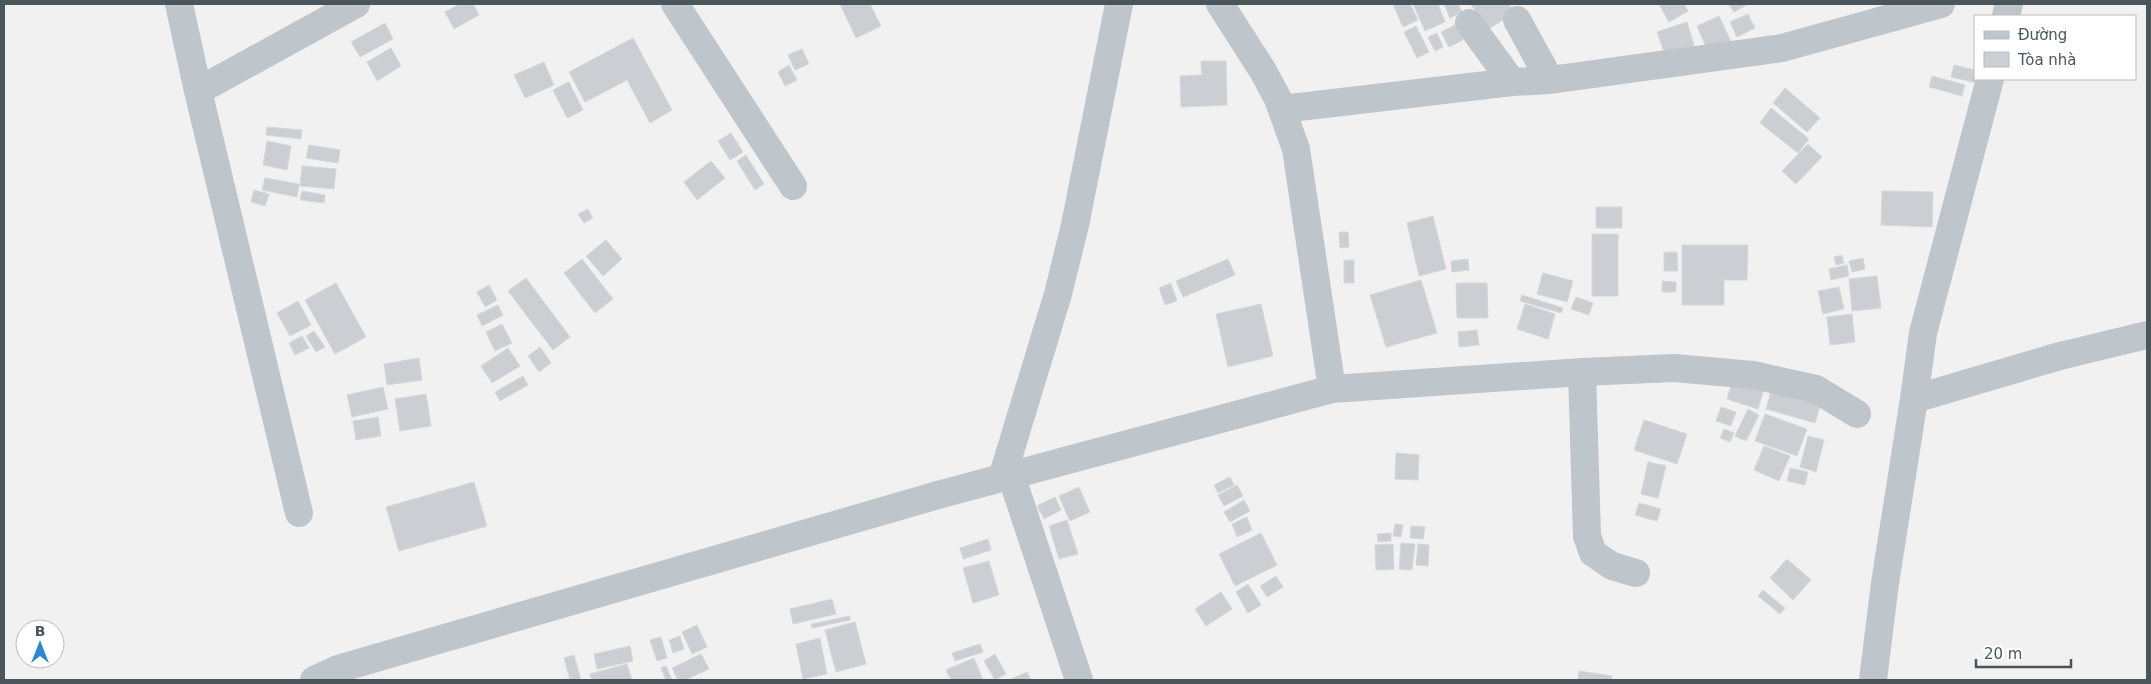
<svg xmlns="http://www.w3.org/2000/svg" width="2151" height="684" viewBox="0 0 2151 684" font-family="'DejaVu Sans',sans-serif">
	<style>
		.building { fill: #cbced2; stroke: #d5d8db }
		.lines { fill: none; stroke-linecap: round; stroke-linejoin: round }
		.street { stroke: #bec6cb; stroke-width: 28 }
	</style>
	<rect width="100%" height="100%" fill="#f2f1f1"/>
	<!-- building -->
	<path class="building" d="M460,4h13l6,11 -25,14 -9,-17z
		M840,4h30l11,22 -25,12z
		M1393,4h17l8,16 -15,7z
		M1413,4h25l7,18 -20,9z
		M1444,4h14l4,8 -12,6z
		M1471,4h38l5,9 -27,17z
		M1659,4h25l4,7 -19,11z
		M1728,4h20l-14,8z
		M1748,14l7,14 -18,9 -7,-15z
		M1719,16l14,30 -23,10 -13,-30z
		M1687,22l7,23 -29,10 -8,-23z
		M385,23l8,16 -33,18 -9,-15z
		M1455,25l8,15 -14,7 -8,-15z
		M1416,26l13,26 -12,6 -13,-26z
		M1437,33l6,14 -8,4 -7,-14z
		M633,38l39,72 -22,13 -23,-43 -42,22 -16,-30z
		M391,48l10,18 -24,15 -10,-19z
		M802,49l7,15 -14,6 -7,-15z
		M1201,61h25l1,44 -46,2 -1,-31 22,-1z
		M544,62l10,23 -29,13 -11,-23z
		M789,65l8,15 -12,6 -7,-14z
		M1954,65l21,5v9h12l-2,6 -34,-8z
		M1932,76l33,9 -3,11 -33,-9z
		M569,82l14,28 -16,8 -14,-28z
		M1785,88l35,30 -13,14 -34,-29z
		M1771,108l38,31 -11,14 -38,-30z
		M267,127l35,3 -1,9 -35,-4z
		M731,133l12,19 -13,8 -12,-19z
		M267,141l24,5 -4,24 -24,-5z
		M1808,144l14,13 -26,27 -14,-13z
		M309,145l31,5 -2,13 -32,-5z
		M746,155l18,29 -9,6 -18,-29z
		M711,161l14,17 -28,22 -13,-18z
		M302,166l34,3 -2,20 -34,-3z
		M265,178l34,6 -2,13 -35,-7z
		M254,190l15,4 -4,12 -14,-4z
		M302,191l23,4 -1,8 -24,-3z
		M1882,191l51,1 -1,35 -51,-2z
		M1596,207h26v21h-26z
		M588,209l5,9 -9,5 -6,-9z
		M1433,216l13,53 -27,7 -12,-53z
		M1339,232h9l1,15 -9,1z
		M1592,234h26v62h-26z
		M606,240l16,19 -19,17 -17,-20z
		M1682,245h66l-1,35h-23v25h-42z
		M1664,252h13l1,19h-14z
		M1842,255l2,8 -8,2 -2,-8z
		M1863,258l2,11 -13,3 -3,-11z
		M582,259l31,40 -18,14 -31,-40z
		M1228,259l7,16 -52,22 -7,-16z
		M1468,259l1,11 -17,2 -1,-11z
		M1344,260h10v23h-10z
		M1847,265l2,11 -18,4 -2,-11z
		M1543,273l30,8 -6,21 -30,-8z
		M1877,276l4,32 -29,3 -3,-32z
		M526,278l44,59 -17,13 -45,-59z
		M1421,280l16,53 -51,14 -16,-52z
		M1662,281l14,1v10h-14z
		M336,283l30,54 -31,17 -30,-54z
		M1171,283l6,18 -12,4 -6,-17z
		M1456,283h31l1,35h-31z
		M489,285l8,15 -12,7 -8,-15z
		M1839,287l5,22 -21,5 -5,-23z
		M1522,295l41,13 -2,5 -41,-12z
		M1576,297l17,6 -4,12 -18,-6z
		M298,301l13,24 -21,11 -13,-23z
		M1261,304l12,52 -45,11 -12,-53z
		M1525,304l30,10 -7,25 -31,-10z
		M498,305l5,10 -21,11 -5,-11z
		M1852,314l3,28 -25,3 -3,-28z
		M502,324l10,19 -17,8 -9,-19z
		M1477,330l2,15 -20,2 -1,-15z
		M314,331l11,16 -9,5 -10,-16z
		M302,336l7,12 -14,7 -6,-12z
		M540,347l11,16 -12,9 -11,-16z
		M508,348l12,18 -28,17 -11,-17z
		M419,358l3,22 -35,5 -3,-21z
		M523,376l5,9 -28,16 -5,-9z
		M1734,376l31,9 -7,24 -31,-10z
		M1773,384l49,15 -7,24 -49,-14z
		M383,387l5,22 -36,8 -5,-22z
		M426,394l5,32 -31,5 -5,-32z
		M1721,407l15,5 -5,14 -15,-5z
		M1748,409l11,6 -13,26 -11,-5z
		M1765,414l42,15 -10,27 -42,-15z
		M378,417l3,19 -25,4 -3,-19z
		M1644,420l43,14 -10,30 -43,-14z
		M1724,429l10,4 -4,9 -10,-4z
		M1808,436l16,4 -8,32 -16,-5z
		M1764,446l26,10 -11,25 -25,-11z
		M1396,453l23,2 -1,25 -23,-1z
		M1648,462l18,4 -8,32 -17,-4z
		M1790,468l18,4 -3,13 -18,-4z
		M1230,477l4,8 -16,8 -4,-8z
		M474,482l13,44 -88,25 -13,-44z
		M1237,485l6,11 -19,10 -6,-11z
		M1079,487l11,25 -20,9 -11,-25z
		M1055,497l6,13 -17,9 -7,-13z
		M1244,500l6,11 -20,11 -6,-10z
		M1639,503l22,6 -4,12 -22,-6z
		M1247,517l5,13 -15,7 -5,-13z
		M1067,520l11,34 -19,5 -10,-33z
		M1395,524l8,1 -2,12 -8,-1z
		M1411,526l14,1 -2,12 -13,-1z
		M1261,533l16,32 -42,21 -16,-32z
		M1391,533v8l-13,1 -1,-8z
		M988,539l3,11 -28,9 -3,-11z
		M1401,543l14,1 -3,26 -13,-1z
		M1393,544l1,25 -18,1 -1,-25z
		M1418,544l11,1 -1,21 -12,-1z
		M1787,559l24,21 -18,20 -23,-22z
		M989,561l10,34 -26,8 -10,-35z
		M1276,576l7,11 -16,10 -7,-11z
		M1248,584l13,21 -13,8 -12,-21z
		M1763,590l22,18 -5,6 -22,-18z
		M1221,592l11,17 -26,17 -11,-17z
		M832,599l4,15 -43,10 -3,-15z
		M850,616v4l-38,8 -1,-4z
		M855,622l11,42 -30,8 -11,-42z
		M697,625l10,22 -15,7 -10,-22z
		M680,636l4,13 -11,4 -4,-13z
		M661,637l6,21 -10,3 -7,-21z
		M820,638l7,36 -24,5 -7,-35z
		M980,644l3,8 -28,9 -3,-8z
		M630,646l3,15 -36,8 -3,-15z
		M701,654l8,15 -24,11h-7l-6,-12z
		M995,654l11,20 -11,6 -11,-19z
		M574,655l7,25h-11l-6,-22z
		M974,658l9,22h-32l-5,-10z
		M627,664l5,16h-40l-2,-6z
		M666,666l6,14h-6l-5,-12z
		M1579,671l33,5 -1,4h-33z
		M1027,672l4,8h-22z"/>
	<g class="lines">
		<!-- street -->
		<path class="street" d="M179,4l19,87 101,422
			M675,4l118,182
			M1220,4l43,67 15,28 18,50 36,240
			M2006,16l3,-12
			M1517,20l33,60
			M1469,23l43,59
			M198,91l158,-87
			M1282,109l230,-27 38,-2 232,-32 159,-44
			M1582,372l5,164 6,17 19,13 24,7
			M1914,399l9,-66 67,-254
			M1011,475l68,205
			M1002,478l56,-184 17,-69 44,-221
			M314,680l24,-11 600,-174 394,-106 250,-17 92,-4 79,7 63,14 41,25
			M1873,680l12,-97 29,-184 146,-43 87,-21"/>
	</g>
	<!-- border -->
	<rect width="2151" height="684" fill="none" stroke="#4a565c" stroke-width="10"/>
	<!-- legend -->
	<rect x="1974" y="15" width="162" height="65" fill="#ffffff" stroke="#b7bbbe"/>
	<rect x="1984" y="31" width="25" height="8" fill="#bec6cb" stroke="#b7bbbe"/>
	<text x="2018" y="40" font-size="15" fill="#4a565c">Đường</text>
	<rect x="1984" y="52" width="25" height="15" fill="#cbced2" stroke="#b7bbbe"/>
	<text x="2018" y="65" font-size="15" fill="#4a565c">Tòa nhà</text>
	<!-- north arrow -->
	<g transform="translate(40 644)"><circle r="24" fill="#ffffff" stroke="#b7bbbe"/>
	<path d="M0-4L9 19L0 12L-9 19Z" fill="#2c89d1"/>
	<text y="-8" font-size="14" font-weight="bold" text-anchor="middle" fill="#4a565c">B</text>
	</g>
	<!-- scale -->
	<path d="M1976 659v8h95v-8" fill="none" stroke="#4a565c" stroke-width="2.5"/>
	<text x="1984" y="659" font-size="15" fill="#4a565c" stroke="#ffffff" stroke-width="4" paint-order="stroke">20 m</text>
</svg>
